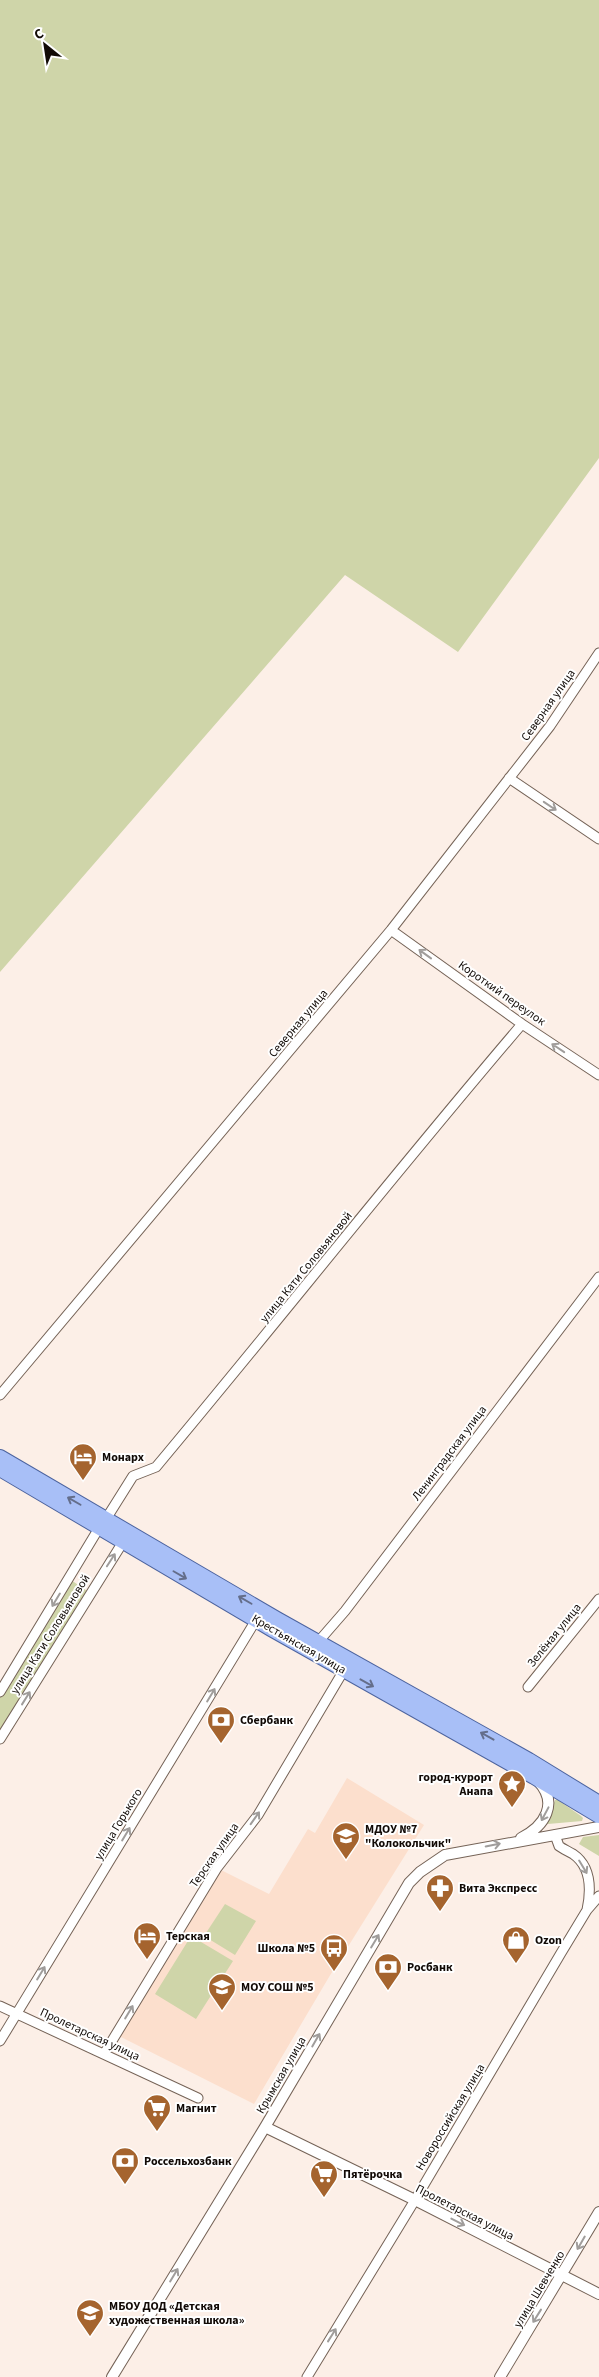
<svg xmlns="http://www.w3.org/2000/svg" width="599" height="2377" viewBox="0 0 599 2377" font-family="'Source Sans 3',sans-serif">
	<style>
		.built { fill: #fcdfcd }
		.green { fill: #cfd5a9 }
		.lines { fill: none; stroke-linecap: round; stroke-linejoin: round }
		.minor-casing { stroke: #756357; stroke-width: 11 }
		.tertiary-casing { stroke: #756357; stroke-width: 12 }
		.primary-casing { stroke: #4d649f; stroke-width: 16 }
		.minor { stroke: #fff; stroke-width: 9 }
		.tertiary { stroke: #fff; stroke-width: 10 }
		.primary { stroke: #a8bff7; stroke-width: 14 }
		.oneway { stroke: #a09d9b }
		.oneway2 { stroke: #646e8b }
		.labels { text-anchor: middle; stroke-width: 4; stroke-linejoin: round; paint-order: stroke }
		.street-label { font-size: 12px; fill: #110a06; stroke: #fff }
		.poi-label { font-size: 12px; font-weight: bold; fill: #110a06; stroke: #fff; text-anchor: start }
	</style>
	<rect width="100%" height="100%" fill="#fcefe7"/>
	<!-- built -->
	<path class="built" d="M347,1778l77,47 -95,152 -75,127 -135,-68 102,-166 48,24 39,-65 7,4z"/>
	<!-- green -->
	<path class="green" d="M0,0h599v458l-141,194 -113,-77 -345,397z
		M71,1580l16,11 -87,142v-36z
		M555,1800h3l23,16 2,2 -1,3 -34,3 -1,-3z
		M599,1835v21l-20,-12 4,-7z
		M225,1904l31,17 -21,34 -31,-19z
		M191,1936l42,25 -37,58 -41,-25z"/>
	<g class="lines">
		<!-- minor casing -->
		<g class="minor-casing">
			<path id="minor" d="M509,778l90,61
				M391,930l131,94 77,51
				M0,1395l391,-465 159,-204 49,-73
				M106,1519l27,-43 23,-9c123,-147 242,-298 366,-443
				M318,1642l27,-31 254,-334
				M528,1687l71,-88
				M0,1692l99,-164
				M0,1739l123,-197
				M555,1835l4,11c4,3 9,5 14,8 19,13 18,37 14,56
				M0,2006l198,92
				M0,2041l256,-421
				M104,2054l113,-186 41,-53 86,-145
				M307,2377l108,-177 146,-247 26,-43 12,-14"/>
		</g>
		<!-- tertiary casing -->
		<g class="tertiary-casing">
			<path id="tertiary" d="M521,1838c24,-12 38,-35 17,-57
				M265,2127l150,73 184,94
				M112,2377l153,-250 144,-244 11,-11 25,-17 154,-28
				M500,2377l99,-165"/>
		</g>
		<!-- primary casing -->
		<g class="primary-casing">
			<path id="primary" d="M0,1457l277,162 252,141 70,43
				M0,1469l271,160 263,148 65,39"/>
		</g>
		<!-- minor -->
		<use href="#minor" class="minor"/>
		<!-- tertiary -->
		<use href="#tertiary" class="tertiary"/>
		<!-- primary -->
		<use href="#primary" class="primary"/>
	</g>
	<!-- one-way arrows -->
	<defs><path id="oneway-shaft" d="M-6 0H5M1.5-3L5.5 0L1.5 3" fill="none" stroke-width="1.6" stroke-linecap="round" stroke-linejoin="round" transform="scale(1.25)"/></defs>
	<g class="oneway">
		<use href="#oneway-shaft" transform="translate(550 806) rotate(34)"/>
		<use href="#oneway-shaft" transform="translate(425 954) rotate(-144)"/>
		<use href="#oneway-shaft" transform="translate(558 1048) rotate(-146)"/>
		<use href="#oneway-shaft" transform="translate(111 1560) rotate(-57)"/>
		<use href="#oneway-shaft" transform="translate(56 1600) rotate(121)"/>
		<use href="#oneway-shaft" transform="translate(211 1695) rotate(-59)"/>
		<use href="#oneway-shaft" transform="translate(26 1698) rotate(-58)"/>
		<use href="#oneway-shaft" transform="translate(545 1814) rotate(118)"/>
		<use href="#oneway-shaft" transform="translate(255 1818) rotate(-55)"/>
		<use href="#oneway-shaft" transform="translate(126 1834) rotate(-59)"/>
		<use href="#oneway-shaft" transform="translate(493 1845) rotate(-11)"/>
		<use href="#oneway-shaft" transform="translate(583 1867) rotate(59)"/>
		<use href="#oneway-shaft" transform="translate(375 1941) rotate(-59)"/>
		<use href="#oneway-shaft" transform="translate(41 1973) rotate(-59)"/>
		<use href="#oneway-shaft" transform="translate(129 2012) rotate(-59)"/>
		<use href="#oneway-shaft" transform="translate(316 2040) rotate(-60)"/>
		<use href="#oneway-shaft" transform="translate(458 2222) rotate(27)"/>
		<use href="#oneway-shaft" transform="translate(581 2243) rotate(120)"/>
		<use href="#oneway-shaft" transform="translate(174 2275) rotate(-59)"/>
		<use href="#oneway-shaft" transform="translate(537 2316) rotate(122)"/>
		<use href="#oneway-shaft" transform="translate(332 2335) rotate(-58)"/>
	</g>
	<g class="oneway2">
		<use href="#oneway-shaft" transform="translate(74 1501) rotate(-150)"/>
		<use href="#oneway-shaft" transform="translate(180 1575) rotate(30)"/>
		<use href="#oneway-shaft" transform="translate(245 1600) rotate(-150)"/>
		<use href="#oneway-shaft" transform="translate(367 1683) rotate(29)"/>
		<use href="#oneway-shaft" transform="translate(487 1736) rotate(-151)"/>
	</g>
	<!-- icons -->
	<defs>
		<g id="hotel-pin" transform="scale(1.4375)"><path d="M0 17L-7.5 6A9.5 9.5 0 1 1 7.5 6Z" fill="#a5642e" stroke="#fff"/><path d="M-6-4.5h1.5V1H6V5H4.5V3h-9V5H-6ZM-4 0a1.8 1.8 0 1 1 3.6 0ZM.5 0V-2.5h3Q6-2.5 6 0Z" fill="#fff"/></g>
		<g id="bank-pin" transform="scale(1.4375)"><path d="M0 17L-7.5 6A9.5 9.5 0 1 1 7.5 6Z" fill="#a5642e" stroke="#fff"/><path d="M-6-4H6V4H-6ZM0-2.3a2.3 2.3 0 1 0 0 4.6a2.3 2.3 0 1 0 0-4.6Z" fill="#fff"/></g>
		<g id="sight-pin" transform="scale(1.4375)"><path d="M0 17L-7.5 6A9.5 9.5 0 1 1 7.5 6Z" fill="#a5642e" stroke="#fff"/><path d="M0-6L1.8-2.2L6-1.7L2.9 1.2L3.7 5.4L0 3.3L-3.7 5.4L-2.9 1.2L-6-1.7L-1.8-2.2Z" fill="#fff"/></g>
		<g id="school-pin" transform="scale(1.4375)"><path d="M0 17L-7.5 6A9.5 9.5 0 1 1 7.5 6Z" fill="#a5642e" stroke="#fff"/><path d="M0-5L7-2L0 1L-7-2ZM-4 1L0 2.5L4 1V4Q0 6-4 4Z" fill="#fff"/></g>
		<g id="pharmacy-pin" transform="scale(1.4375)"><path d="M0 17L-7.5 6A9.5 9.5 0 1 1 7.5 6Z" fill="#a5642e" stroke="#fff"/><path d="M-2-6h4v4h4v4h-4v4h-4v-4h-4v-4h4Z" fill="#fff"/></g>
		<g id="shop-pin" transform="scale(1.4375)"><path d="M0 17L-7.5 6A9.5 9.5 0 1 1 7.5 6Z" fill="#a5642e" stroke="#fff"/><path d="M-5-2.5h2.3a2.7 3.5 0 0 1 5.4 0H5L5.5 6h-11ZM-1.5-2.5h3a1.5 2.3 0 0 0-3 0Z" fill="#fff"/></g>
		<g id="bus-pin" transform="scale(1.4375)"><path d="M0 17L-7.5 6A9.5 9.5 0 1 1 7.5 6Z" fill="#a5642e" stroke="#fff"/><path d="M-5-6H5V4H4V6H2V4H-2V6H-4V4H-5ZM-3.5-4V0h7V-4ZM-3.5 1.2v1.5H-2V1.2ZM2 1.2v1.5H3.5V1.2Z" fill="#fff"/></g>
		<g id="supermarket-pin" transform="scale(1.4375)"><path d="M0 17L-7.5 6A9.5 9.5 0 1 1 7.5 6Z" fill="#a5642e" stroke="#fff"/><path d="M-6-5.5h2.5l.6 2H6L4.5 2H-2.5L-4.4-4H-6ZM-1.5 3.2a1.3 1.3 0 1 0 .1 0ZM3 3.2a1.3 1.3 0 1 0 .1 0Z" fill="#fff"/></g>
	</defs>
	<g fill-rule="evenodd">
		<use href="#hotel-pin" x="83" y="1457"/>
		<use href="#bank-pin" x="221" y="1720"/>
		<use href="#sight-pin" x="512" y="1784"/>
		<use href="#school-pin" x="346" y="1836"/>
		<use href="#pharmacy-pin" x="440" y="1888"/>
		<use href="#hotel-pin" x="147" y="1936"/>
		<use href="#shop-pin" x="516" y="1940"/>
		<use href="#bus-pin" x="334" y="1948"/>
		<use href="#bank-pin" x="388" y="1967"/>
		<use href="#school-pin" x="222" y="1987"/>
		<use href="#supermarket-pin" x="157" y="2108"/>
		<use href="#bank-pin" x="125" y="2161"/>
		<use href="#supermarket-pin" x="324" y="2174"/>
		<use href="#school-pin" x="90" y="2313"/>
	</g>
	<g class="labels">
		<!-- street labels -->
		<g class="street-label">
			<text transform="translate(548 705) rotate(-55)" y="4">Северная улица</text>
			<text transform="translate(502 993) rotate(35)" y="4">Короткий переулок</text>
			<text transform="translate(298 1023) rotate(-50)" y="4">Северная улица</text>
			<text transform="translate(306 1267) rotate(-51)" y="4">улица Кати Соловьяновой</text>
			<text transform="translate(449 1453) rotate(-53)" y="4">Ленинградская улица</text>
			<text transform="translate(50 1634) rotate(-58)" y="4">улица Кати Соловьяновой</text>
			<text transform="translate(554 1635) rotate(-51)" y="4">Зелёная улица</text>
			<text transform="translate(299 1644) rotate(30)" y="4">Крестьянская улица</text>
			<text transform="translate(118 1824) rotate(-59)" y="4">улица Горького</text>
			<text transform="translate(214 1855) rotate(-55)" y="4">Терская улица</text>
			<text transform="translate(90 2034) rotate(25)" y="4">Пролетарская улица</text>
			<text transform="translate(281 2075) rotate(-60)" y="4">Крымская улица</text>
			<text transform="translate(450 2117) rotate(-59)" y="4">Новороссийская улица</text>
			<text transform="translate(465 2212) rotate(27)" y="4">Пролетарская улица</text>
			<text transform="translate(539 2289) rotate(-59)" y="4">улица Шевченко</text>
		</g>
		<!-- poi labels -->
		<g class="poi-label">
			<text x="102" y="1461">Монарх</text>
			<text x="240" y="1724">Сбербанк</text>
			<text x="493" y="1781" text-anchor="end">город-курорт<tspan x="493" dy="14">Анапа</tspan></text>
			<text x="365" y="1833">МДОУ №7<tspan x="365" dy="14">"Колокольчик"</tspan></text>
			<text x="459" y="1892">Вита Экспресс</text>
			<text x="166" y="1940">Терская</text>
			<text x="535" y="1944">Ozon</text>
			<text x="315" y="1952" text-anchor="end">Школа №5</text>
			<text x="407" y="1971">Росбанк</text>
			<text x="241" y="1991">МОУ СОШ №5</text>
			<text x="176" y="2112">Магнит</text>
			<text x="144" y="2165">Россельхозбанк</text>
			<text x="343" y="2178">Пятёрочка</text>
			<text x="109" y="2310">МБОУ ДОД «Детская<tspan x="109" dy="14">художественная школа»</tspan></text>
		</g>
	</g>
	<!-- north arrow -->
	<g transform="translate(45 45) rotate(330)" stroke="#ffffff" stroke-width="4" paint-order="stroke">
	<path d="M0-4L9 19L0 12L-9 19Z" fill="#110a06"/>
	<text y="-8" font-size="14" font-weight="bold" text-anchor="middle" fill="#110a06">С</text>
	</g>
</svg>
